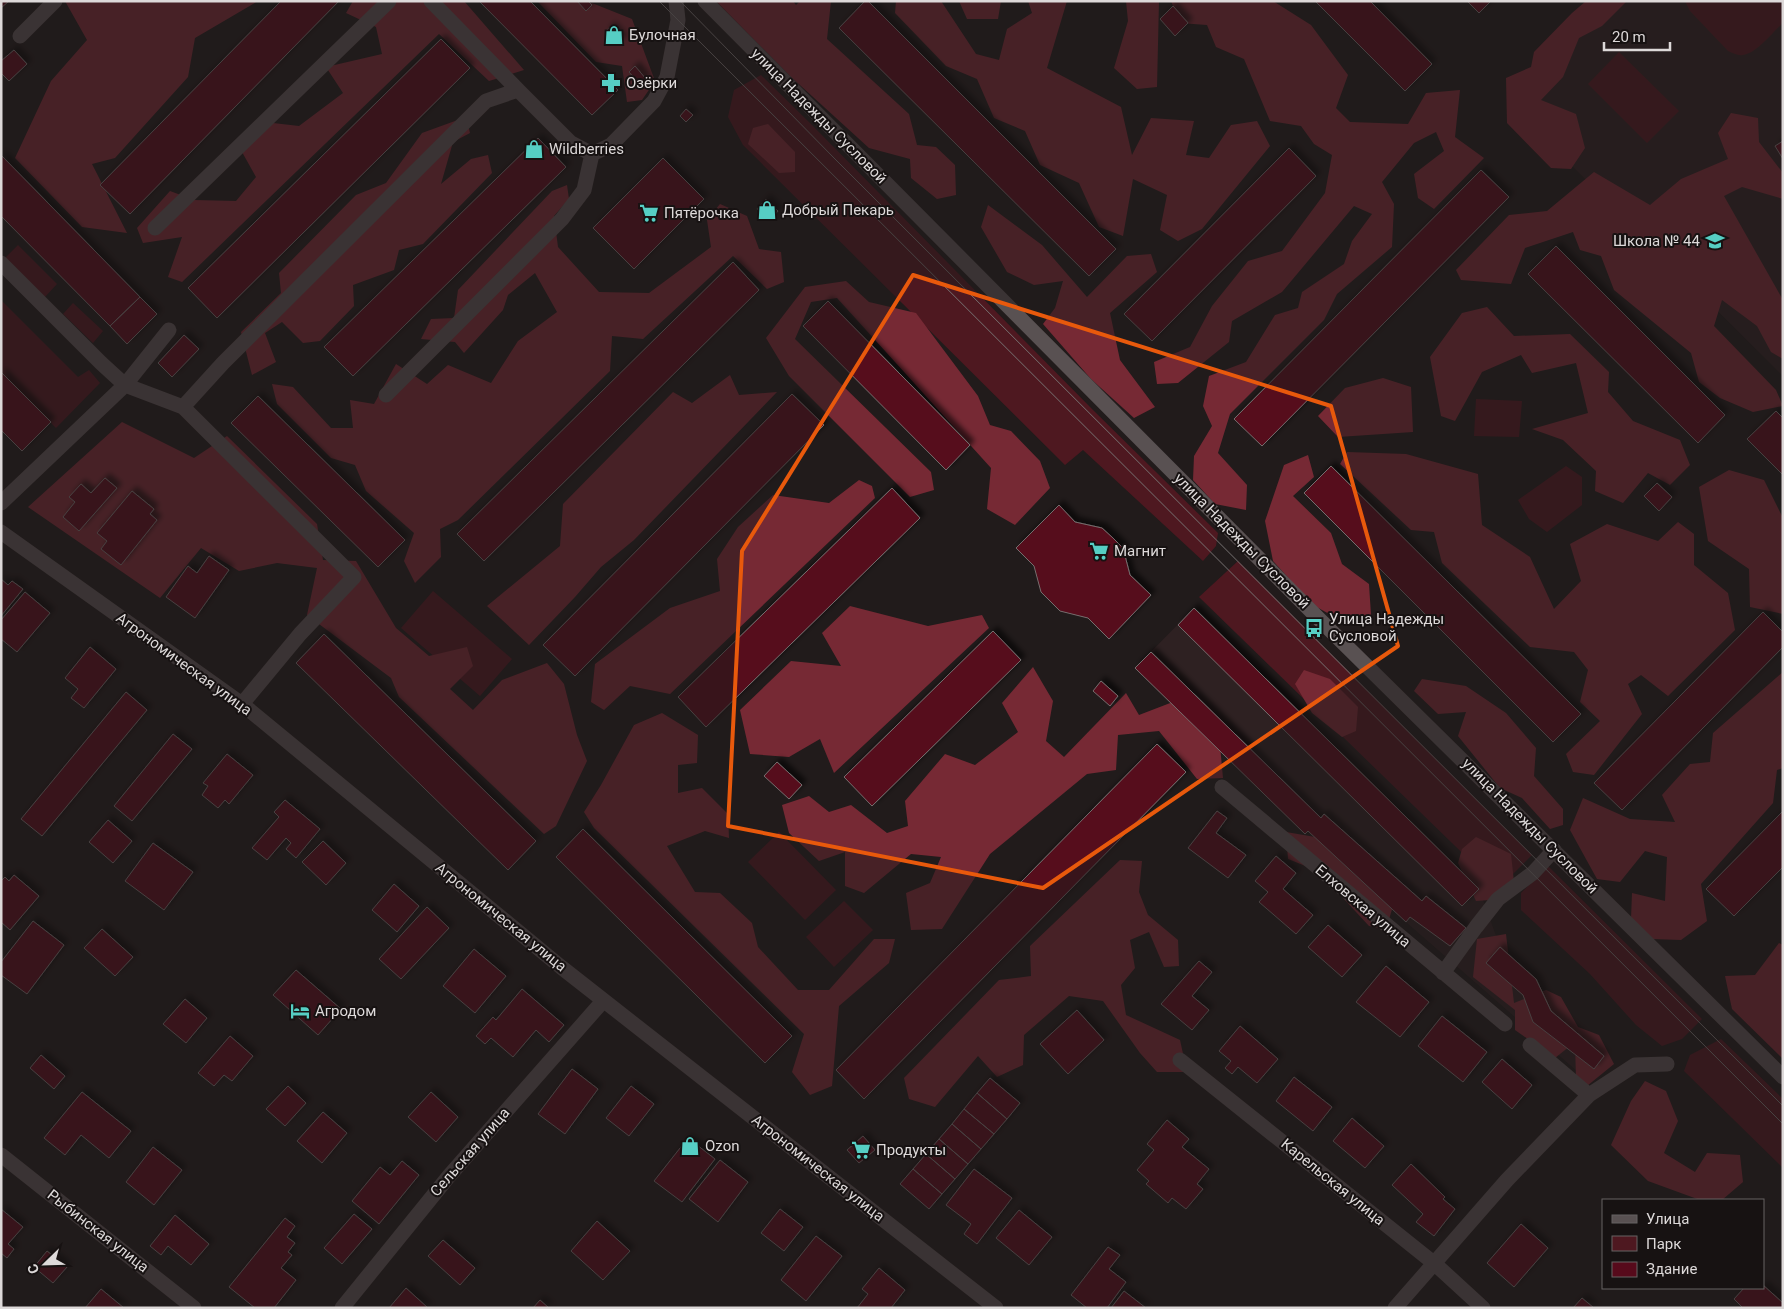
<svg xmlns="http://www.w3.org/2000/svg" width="1784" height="1309" viewBox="0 0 1784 1309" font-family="Roboto,sans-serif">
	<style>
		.built { fill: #2e2122 }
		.green { fill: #4e1820 }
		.forest { fill: #762934 }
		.building { fill: #570a1b; stroke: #766e6e; filter: url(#shadow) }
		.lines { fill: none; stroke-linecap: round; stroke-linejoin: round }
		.street { stroke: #595152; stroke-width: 15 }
		.secondary { stroke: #595152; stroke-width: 15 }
		.tram { stroke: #777272; stroke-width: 1 }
		.marked { fill: none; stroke: #e8590c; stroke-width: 4; stroke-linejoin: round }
		.labels { text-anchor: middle; stroke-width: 4; stroke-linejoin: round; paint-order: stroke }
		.poi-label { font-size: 15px; fill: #ddd9d9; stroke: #171212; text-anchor: start }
		.street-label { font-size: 15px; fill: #ddd9d9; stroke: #171212 }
	</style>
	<defs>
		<filter id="shadow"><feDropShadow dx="4.5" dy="-4.5" stdDeviation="2.5" flood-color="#0009"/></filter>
	</defs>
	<rect width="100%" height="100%" fill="#211b1b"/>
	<!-- built -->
	<path class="built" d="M1603,1h180v375l-270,-269z
		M1194,608l285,281 21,58 36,32 15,32 53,45 -19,22 -179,-156 -98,-90 -3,2 -170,-166z"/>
	<!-- green -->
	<path class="green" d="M1685,1h98v22c-10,9 -27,31 -40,32 -5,1 -10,-2 -15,-4l-38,-40z
		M1619,52l60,59 -32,32 -59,-59z
		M761,75l50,49 282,286 125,123 -2,13 -13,15 -120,-111 -18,15 -322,-320 -15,-28 6,-27z
		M18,245l39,39 -13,14 -40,-39z
		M1,300l77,77 11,-7 11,13 -44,45 -55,-55z
		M73,303l30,28 -10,12 -30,-29z
		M1476,399l46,2 -3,36 -45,-1z
		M1566,466l16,11v28l-35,27 -18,-13 -11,-19z
		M1238,561l294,294 -28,28 -16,-5 -289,-281z
		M433,591l79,68 -32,37 -79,-68z
		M779,832l57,58 -31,30 -57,-58z
		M1548,866l154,153 -20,20 -20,7 -26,-21 -46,-51 -69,-64v-17z
		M844,901l29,29 -39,37 -28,-30z
		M1721,1039l62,60v69l-99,-97 6,-16z"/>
	<!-- forest -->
	<path class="forest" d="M65,1h193l-63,37 -7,39 -73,81 -23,6 35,69 -45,-6 -67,-69 36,-77 36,-41z
		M353,1h111l60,69 -35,11 -50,-47 -257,248 -14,-5 14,-40 -39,6 -6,-15 33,-37 24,9 42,1 20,-24 -14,-25 31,-29 26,3 44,-33 -17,-26 56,-13 -6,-27 -30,-14z
		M537,1h50l45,18 23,62 -13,19 -15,2 -5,-36 -26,-4z
		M716,1h77l3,4 4,-4h31l-4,38 82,75 8,31 19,2 19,18 1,30 -19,4 -26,-21 -1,-19 -41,-11 -79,-72z
		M896,1h45l35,53 23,6 8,-31 25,-16 -4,-12h39l-20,67 74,39 11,48 19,-37 43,3 -8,34 23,3 22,-33 26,-4 13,25 -68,83 -24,12 -18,-11 7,-35 -34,-16 -10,57 -24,-9 -20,-44 -39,-18 -15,-34 -31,-13 -17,-39 -31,-13 -51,-53z
		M959,1h42l-3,18h-31z
		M1126,1h33l-2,86 -20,2 -23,-21 14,-47z
		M1171,1h102l38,24 37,50 -12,33 14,14 58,2 18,-31 34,-3 -5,47 29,21 -50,51 -16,-11 -4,-24 30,-23 -8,-19 -22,11 -32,39 12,22 -2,43 -55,47 -13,26 -94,94 -12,39 29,32 -1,25 -31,-6 -22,-24 1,-24 18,-30 -9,-20 6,-30 37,-14 29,-47 23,-7 4,-16 42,-28 8,-23 20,-27 -18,-8 -72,86 -50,29 -3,21 -51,41 -21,1 -3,-22 36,-15 22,-41 36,-45 34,-10 43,-58 7,-38 -18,-11 -13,-18 -31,-5 -26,-62 -28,-12 -9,-22 -27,-2z
		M1586,1h41l-25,25 -23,12 -16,39 -22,23 35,14 9,34 -14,21 -20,-1 -44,-45 -1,-45 25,-11 3,-15 38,-39z
		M1731,113l27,5 1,24 24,31v26l-41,-12 -18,9 59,104v59l-12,-7 -14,-26 -35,-26 -8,26 62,64 7,16 -30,6 -33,-14 -21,-16 -8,-29 -77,-63 -13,-34 -21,-6 -7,-18 -48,16 -14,36 -50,-4 -5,-10 53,-55 38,-4 47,-39 56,33 31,-26 47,-20 -10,-26z
		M466,117l4,16 -17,9 -12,42 30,-25 17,-4 4,18 -69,71 -24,6 -5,20 -41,15 1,21 -34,35 -17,2 -21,-21 -17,11 11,29 -24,13 -11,-43 40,-39 -2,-20 77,-78 30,-12 36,-50z
		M768,124l27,28v20l-16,1 -31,-29 5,-16z
		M567,185l2,14 -15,17 4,31 41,45 50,1 62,-46 -4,-27 13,-16 27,12 12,33 22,3 3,30 -17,7 -34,-33 -90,83 -31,-3 -2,35 -152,149 -18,9 1,28 -26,26 -11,-22 10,-28 -48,-42 -11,-26 -24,-7 -54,-54 -5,-20 21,3 38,41h22l-3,-28 24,4 22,-40 31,20 21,-19 43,18 27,-42 39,-29 -22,-39 -27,22 -5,15 -39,43 -9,-11 -34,-3 10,-20 23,-1 4,-28 94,-99z
		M988,205l54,40 45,52 40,-41 24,-2 6,18 -47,41 10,47 35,47 -21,11 -43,-39 -48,-55 12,-16 8,-27 -29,4 -27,-13 -26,-45z
		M846,281l23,21 47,11 62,83 12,29 21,6 29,30 10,27 -35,37 -28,-16 4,-41 -154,-170 -26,4 -16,37 136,133 3,18 -24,7 -121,-121 -23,-38 39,-51z
		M1487,307l27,29 56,-2 39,38 -1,20 25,29 47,19 10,25 -20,20 -22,-12 -25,30 -28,-12 1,-20 -33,-31 -31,-11 56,-16 -12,-50 -44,10 -11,-18 -39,17 -27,49 -14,-5 -11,-59 32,-44z
		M730,375l9,20 38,-3 -143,148 -33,27 -26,30 -46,48 -42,-39 73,-60 3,-42 110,-112 19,11z
		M1383,378l28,9 2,45 -75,5 -20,-21 27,-28z
		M122,422l72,36 33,-22 90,88 6,36 33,1 40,67 33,28 38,-9 6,19 -23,23 23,21 29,-30 45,-17 17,21 13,51 10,26 -31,65 -12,8 -145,-137 -8,-19 -84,-63 10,-47 -40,-5 -38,8 -38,-23 -41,50 -132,-91z
		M1347,452l59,2 72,20 4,51 48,32 24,52 27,-28 -11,-37 37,-20 51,17 20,-19 16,12v31l34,28 7,37 -67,66 -27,-21 -13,9 14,30 -48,61 -21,-3 -7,-18 34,-33 -20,-19 8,-32 -14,-18 -44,-5 -88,-84 -8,-31 -23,-2 -71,-66z
		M1308,455l6,22 -21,19 38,37 11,31 27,20 2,31 -22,10 -36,-20 -40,-44 -8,-40 19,-56z
		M1729,470l35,10 19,38v96l-33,-7 -1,-38 -41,-28 -9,-54z
		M859,480l13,6 3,12 -205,196 -40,-8 -26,24 -13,-8 4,-38 75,-56 50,-17 -3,-32 21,-32 35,-32 56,8z
		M850,606l78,20 54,-11 7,13 -155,145 -14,-34 -31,18 -39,-3 -10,-44 51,-49 50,5 -19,-33z
		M1033,667l20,34 -7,40 18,16 62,-64 13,22 39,-15 42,45 3,33 -26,1 -38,-48 -41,4 -2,35 -29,4 -97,80 -48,75 -31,1 -5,-37 24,-10 11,-26 -30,-3 -47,39 -19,-7v-34l-26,9 -30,-28 -7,-28 27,-9 20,16 22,-7 36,28 21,-7 -3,-25 40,-47 30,11 43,-33 -16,-29z
		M1304,670l26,9 28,28 -2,24 -14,6 -30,-24 -17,-29z
		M1783,672v96l-6,2 -4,33 -72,81 6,37 -26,19 -29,-1 -21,-20 1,-26 33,8 2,-44 -22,-6 -25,31 -23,-3 -27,-49 13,-32 47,21 45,3 -13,-27 28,-31 20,-2 3,-29z
		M1422,679l44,7 40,27 30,35 -2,28 29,33v16l-13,4 -28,-31 -22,-10 -42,-52 8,-24 -28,2 -24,-23z
		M662,713l36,22 -1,28 -19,2v28l24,-5 26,26 1,24 -24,-7 -38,15 28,46 25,1 32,30 6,24 40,43h31l45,-51h21l-6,24 -50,43 -7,80 -22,9 -18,-23 12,-38 -210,-206 -10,-16 17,-27 33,-60z
		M1286,832l35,6 73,65 -8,26 -17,-3 -51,-55 -30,-12z
		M1476,837l35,17 3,28 -24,18 -14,1 -18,-38 4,-14z
		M1120,860l22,1 -3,31 9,23 30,25 1,26 -15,1 -15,-35 -19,8 5,28 -14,17 5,30 54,25 7,32h-30l-17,-19 -37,-52 -34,-5 -45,39 -1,30 -26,12 -19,-21 -43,51 -26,-8 -5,-21 95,-98 32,-4 -1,-30z
		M1506,934l8,69 32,-13 15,7 17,30 21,8 15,29 -27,22 -11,-7 -1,-37 -20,16 -40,-28v-20l-42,-33 4,-38z
		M1779,943l4,2v114l-51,-50 -7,-33 30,-1z
		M1645,1081l21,10 12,30 -14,32 31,19 12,-19 33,2 3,27 -21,18h-22l-52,-19 -37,-36 20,-44z"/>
	<!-- building -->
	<path class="building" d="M1,1h8l-8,7z
		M281,1h58l-209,213 -30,-29z
		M479,1h51l88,89 -26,25z
		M577,1h11l4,4 -6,6z
		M865,1h3l248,248 -27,27 -250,-248z
		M1315,1h55l62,63 -27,27z
		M1467,1h24l-12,12z
		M1173,6l15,17 -13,13 -15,-17z
		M611,26l12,13 -6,5 -12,-12z
		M441,39l29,29 -253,250 -29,-30z
		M14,50l13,14 -18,17 -8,-8v-12z
		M635,66l11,13 -6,5 -11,-12z
		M686,109l7,6 -7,7 -6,-6z
		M538,138l28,29 -213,209 -29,-29z
		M1783,141v18l-8,-13z
		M1289,148l27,28 -164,165 -28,-27z
		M1,155l139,142 -30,29 -109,-110z
		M663,158l41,41 -70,70 -41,-41z
		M1481,170l28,27 -247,249 -28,-27z
		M766,199l12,12 -9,10 -12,-12z
		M1556,246l169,169 -27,28 -170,-169z
		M733,262l26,28 -275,271 -27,-27z
		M140,297l17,17 -30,30 -17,-18z
		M828,301l142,144 -24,25 -143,-144z
		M184,335l15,14 -27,28 -14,-14z
		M1,372l50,50 -29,29 -21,-21z
		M792,394l32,31 -249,251 -32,-31z
		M258,396l147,144 -27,27 -147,-144z
		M1776,411l7,7v57l-36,-36z
		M1331,466l250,248 -28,28 -249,-249z
		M105,478l12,10 -38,43 -16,-14 12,-15 -6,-5 12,-13 10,9z
		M1657,483l15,14 -13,14 -15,-15z
		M892,488l28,30 -214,209 -28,-30z
		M132,491l22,18 -4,5 7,6 -36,45 -20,-16 6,-8 -10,-8z
		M1059,505l16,17 27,6 11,10 10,10 7,27 21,20 -42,44 -21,-21 -28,-7 -19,-19 -7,-26 -18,-18z
		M209,556l20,14 -34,48 -29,-21 22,-31 9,7z
		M1,579l7,6 4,-4 11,8 -22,27z
		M25,592l25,21 -33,39 -16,-13v-19z
		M1194,608l285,281 -17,17 -284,-281z
		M1763,612l20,20v15l-161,163 -28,-27z
		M993,631l28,29 -149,146 -28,-29z
		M324,634l212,207 -28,29 -212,-207z
		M90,647l26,22 -32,39 -13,-10 7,-9 -13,-11z
		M1151,652l170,166 3,-4 98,87 4,-5 40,32 -16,18 -40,-29 -4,5 -98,-91 -3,3 -170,-166z
		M1101,681l17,15 -8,10 -17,-15z
		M126,692l21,18 -105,126 -21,-17z
		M173,734l19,15 -60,72 -18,-15z
		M1157,744l29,28 -322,327 -28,-29z
		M227,754l26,21 -24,29 -4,-4 -7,8 -16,-13 6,-9 -5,-3z
		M777,762l25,23 -13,14 -25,-23z
		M285,800l35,29 -24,29 -10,-9 5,-6 -5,-5 -19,22 -15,-12 27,-31 -5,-5z
		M1217,811l10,7 -11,15 30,22 -18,23 -40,-30z
		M1783,811v56l-49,49 -28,-27z
		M108,820l24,21 -19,22 -24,-21z
		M583,829l209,207 -27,27 -209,-206z
		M323,841l23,22 -20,22 -24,-23z
		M153,843l40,29 -29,38 -39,-29z
		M1276,856l20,17 -13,16 30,26 -17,19 -37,-32 9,-10 -13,-11z
		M14,875l25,21 -29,34 -9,-8v-41l4,-4 4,4z
		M394,884l25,22 -22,26 -25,-22z
		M427,907l22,21 -48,51 -22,-20z
		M33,921l31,24 -37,49 -26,-19v-13z
		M1328,925l34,30 -20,22 -34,-30z
		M102,929l31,28 -18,19 -31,-28z
		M1500,947l36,32 15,32 53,45 -10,13 -61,-47 -10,-27 -37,-32z
		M474,949l32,27 -31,37 -32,-27z
		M1199,961l13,11 -20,24 17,14 -17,20 -31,-26z
		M1386,966l43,36 -29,35 -44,-35z
		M296,970l45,39 -23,26 -45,-40z
		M522,989l42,36 -15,17 -13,-12 -23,27 -22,-19 -6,6 -9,-8 17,-19 3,3z
		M185,999l22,19 -21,25 -23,-19z
		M1077,1010l27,30 -36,34 -28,-30z
		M1442,1016l45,36 -24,30 -45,-36z
		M1240,1026l38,33 -21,24 -19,-16 -6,7 -7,-6 6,-7 -12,-10z
		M230,1036l23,20 -21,25 -8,-6 -10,11 -16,-13z
		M41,1055l24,21 -11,13 -24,-21z
		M1502,1059l30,26 -20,24 -30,-27z
		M572,1069l26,20 -33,45 -27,-20z
		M1294,1077l38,30 -19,24 -37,-30z
		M990,1078l30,25 -13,16 -30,-26z
		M288,1086l18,17 -21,23 -19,-17z
		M631,1086l23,18 -25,32 -23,-18z
		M82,1092l49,39 -22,27 -28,-23 -16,20 -21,-17z
		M431,1092l27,25 -22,25 -28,-25z
		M977,1093l30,26 -13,15 -30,-25z
		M964,1109l30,25 -13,15 -29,-25z
		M323,1112l24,21 -25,30 -25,-22z
		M1352,1118l32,28 -19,22 -32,-27z
		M1167,1120l22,19 -7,8 27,22 -12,15 6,5 -17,20 -14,-11 -4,5 -22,-19 3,-3 -12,-11 17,-20 -7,-6z
		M952,1124l29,25 -13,15 -29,-25z
		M863,1136l12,14 -16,13 -12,-13z
		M688,1138l27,21 -33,43 -28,-21z
		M939,1139l29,25 -13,15 -29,-25z
		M153,1147l29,23 -28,35 -28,-23z
		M926,1154l29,25 -13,15 -29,-25z
		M720,1160l28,22 -30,40 -29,-23z
		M402,1161l17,14 -40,49 -27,-23 28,-34 10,8z
		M1411,1164l34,33 -2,2 12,10 -21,27 -18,-14 7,-8 -31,-29z
		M913,1169l29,25 -13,15 -29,-25z
		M974,1169l38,29 -35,46 -13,-10 7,-10 -25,-19z
		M1,1209l22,18 -15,17 6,5 -7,9 -6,-5z
		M780,1209l23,18 -19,24 -23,-18z
		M1019,1210l33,27 -23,28 -33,-27z
		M354,1214l18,15 -30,35 -18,-16z
		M175,1215l34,29 -18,21 -23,-19 -7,9 -11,-9z
		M285,1218l10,8 -8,11 8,6 -7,9 4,3 -11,13 15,12 -22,28h-19l-26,-21z
		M597,1221l33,30 -27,29 -32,-29z
		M1521,1224l27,24 -34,39 -27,-24z
		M816,1236l26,20 -36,45 -25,-21z
		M443,1240l32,28 -15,17 -32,-29z
		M1108,1247l12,8 -11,14 17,13 -19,26h-20l-16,-13z
		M47,1251l20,16 -14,16 -19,-16z
		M879,1268l26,22 -14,18h-34l11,-14 -6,-5z
		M1763,1285l20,18v5h-40l-9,-9 10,-11h19z
		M406,1288l22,20h-39z
		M101,1289l23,19h-39z
		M1124,1291l22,17h-35z
		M1582,1298l12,10h-21z
		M540,1300l9,8h-16z"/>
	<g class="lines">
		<!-- street -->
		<path class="street" d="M431,1l87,89
			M20,36l35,-35
			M592,154l19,-9 43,-44 13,-24 11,-57 -2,-19
			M155,228l234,-227
			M1,263l100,100 24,22 44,-55
			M386,395l176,-176 22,-29 8,-36
			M183,407l40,-44 263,-262 32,-11 53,53 21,11
			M1,503l124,-118 58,22 171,170 -54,57 -58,70
			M1,532l241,172 319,263 435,341
			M1222,787l283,237
			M1443,973l33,-46 22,-28 35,-26 21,-23
			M1530,1045l59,50
			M1180,1060l255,204 48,44
			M1,1155l193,153
			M342,1308l107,-132 154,-175
			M1395,1308l112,-128 82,-85 46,-30 32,-1"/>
		<!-- secondary -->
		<path class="secondary" d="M705,1l616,620 462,456"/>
		<!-- tram -->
		<path class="tram" d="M659,1l1124,1123
			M680,1l154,157 949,948"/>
	</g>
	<!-- marked area -->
	<path d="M0 0H1784V1309H0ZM913,275l418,131 67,240 -355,242 -315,-62 14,-275z" fill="#211b1b" fill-opacity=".55" fill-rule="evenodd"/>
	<path class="marked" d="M913,275l418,131 67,240 -355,242 -315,-62 14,-275z"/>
	<!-- icons -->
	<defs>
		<g id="shop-bare" transform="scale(1.5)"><path d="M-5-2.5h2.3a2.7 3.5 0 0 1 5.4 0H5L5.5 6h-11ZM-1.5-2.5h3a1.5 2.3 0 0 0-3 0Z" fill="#56cec4" stroke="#171212" stroke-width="2.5" paint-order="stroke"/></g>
		<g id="pharmacy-bare" transform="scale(1.5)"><path d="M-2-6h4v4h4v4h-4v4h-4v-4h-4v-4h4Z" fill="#56cec4" stroke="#171212" stroke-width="2.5" paint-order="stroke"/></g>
		<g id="supermarket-bare" transform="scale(1.5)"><path d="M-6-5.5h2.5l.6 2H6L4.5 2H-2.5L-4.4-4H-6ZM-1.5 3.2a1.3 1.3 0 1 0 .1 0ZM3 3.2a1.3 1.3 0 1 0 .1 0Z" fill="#56cec4" stroke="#171212" stroke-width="2.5" paint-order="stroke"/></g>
		<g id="school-bare" transform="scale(1.5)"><path d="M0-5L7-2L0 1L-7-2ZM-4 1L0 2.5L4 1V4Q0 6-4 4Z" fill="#56cec4" stroke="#171212" stroke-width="2.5" paint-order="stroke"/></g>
		<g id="bus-bare" transform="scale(1.5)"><path d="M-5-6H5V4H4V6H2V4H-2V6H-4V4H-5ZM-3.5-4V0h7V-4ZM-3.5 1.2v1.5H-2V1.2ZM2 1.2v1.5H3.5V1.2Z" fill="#56cec4" stroke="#171212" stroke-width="2.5" paint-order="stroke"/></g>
		<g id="hotel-bare" transform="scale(1.5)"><path d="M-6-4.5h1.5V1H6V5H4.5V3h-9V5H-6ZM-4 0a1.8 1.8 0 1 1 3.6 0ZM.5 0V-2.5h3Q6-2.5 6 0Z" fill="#56cec4" stroke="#171212" stroke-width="2.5" paint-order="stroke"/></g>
	</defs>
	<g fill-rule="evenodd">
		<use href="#shop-bare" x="614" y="35"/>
		<use href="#pharmacy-bare" x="611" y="83"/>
		<use href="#shop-bare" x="534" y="149"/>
		<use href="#shop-bare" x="767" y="210"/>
		<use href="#supermarket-bare" x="649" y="213"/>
		<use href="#school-bare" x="1715" y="241"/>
		<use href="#supermarket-bare" x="1099" y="551"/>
		<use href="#bus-bare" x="1314" y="628"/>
		<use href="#hotel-bare" x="300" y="1011"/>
		<use href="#shop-bare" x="690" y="1146"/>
		<use href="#supermarket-bare" x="861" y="1150"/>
	</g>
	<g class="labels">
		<!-- poi labels -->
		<g class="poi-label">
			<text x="629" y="40">Булочная</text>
			<text x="626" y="88">Озёрки</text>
			<text x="549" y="154">Wildberries</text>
			<text x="782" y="215">Добрый Пекарь</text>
			<text x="664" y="218">Пятёрочка</text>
			<text x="1700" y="246" text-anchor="end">Школа № 44</text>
			<text x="1114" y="556">Магнит</text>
			<text x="1329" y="624">Улица Надежды<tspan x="1329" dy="17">Сусловой</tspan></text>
			<text x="315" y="1016">Агродом</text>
			<text x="705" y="1151">Ozon</text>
			<text x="876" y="1155">Продукты</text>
		</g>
		<!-- street labels -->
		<g class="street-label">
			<text transform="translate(819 116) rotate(45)" y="5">улица Надежды Сусловой</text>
			<text transform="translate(1242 541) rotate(45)" y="5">улица Надежды Сусловой</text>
			<text transform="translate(184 664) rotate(36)" y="5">Агрономическая улица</text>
			<text transform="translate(1530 826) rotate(45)" y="5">улица Надежды Сусловой</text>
			<text transform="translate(1363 906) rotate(40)" y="5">Елховская улица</text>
			<text transform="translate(501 917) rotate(39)" y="5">Агрономическая улица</text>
			<text transform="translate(470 1152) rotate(-49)" y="5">Сельская улица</text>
			<text transform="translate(818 1168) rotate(38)" y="5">Агрономическая улица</text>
			<text transform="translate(1333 1182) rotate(39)" y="5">Карельская улица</text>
			<text transform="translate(98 1231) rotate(38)" y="5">Рыбинская улица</text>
		</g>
	</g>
	<!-- border -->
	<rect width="1784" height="1309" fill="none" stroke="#ddd9d9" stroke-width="5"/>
	<!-- legend -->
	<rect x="1602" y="1199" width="162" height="90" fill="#171212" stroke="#666262"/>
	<rect x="1612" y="1215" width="25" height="8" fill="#595152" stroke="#666262"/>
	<text x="1646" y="1224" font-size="15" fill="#ddd9d9">Улица</text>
	<rect x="1612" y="1236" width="25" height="15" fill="#4e1820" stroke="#666262"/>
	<text x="1646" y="1249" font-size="15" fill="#ddd9d9">Парк</text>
	<rect x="1612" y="1262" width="25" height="15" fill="#570a1b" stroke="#666262"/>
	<text x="1646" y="1274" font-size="15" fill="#ddd9d9">Здание</text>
	<!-- north arrow -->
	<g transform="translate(45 1264) rotate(247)" stroke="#171212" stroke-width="4" paint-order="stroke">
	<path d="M0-4L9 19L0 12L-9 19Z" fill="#ddd9d9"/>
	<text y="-8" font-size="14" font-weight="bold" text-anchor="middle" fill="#ddd9d9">С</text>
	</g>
	<!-- scale -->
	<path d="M1604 42v8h66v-8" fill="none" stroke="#ddd9d9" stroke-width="2.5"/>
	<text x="1612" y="42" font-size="15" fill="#ddd9d9" stroke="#171212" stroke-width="4" paint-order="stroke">20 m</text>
</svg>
